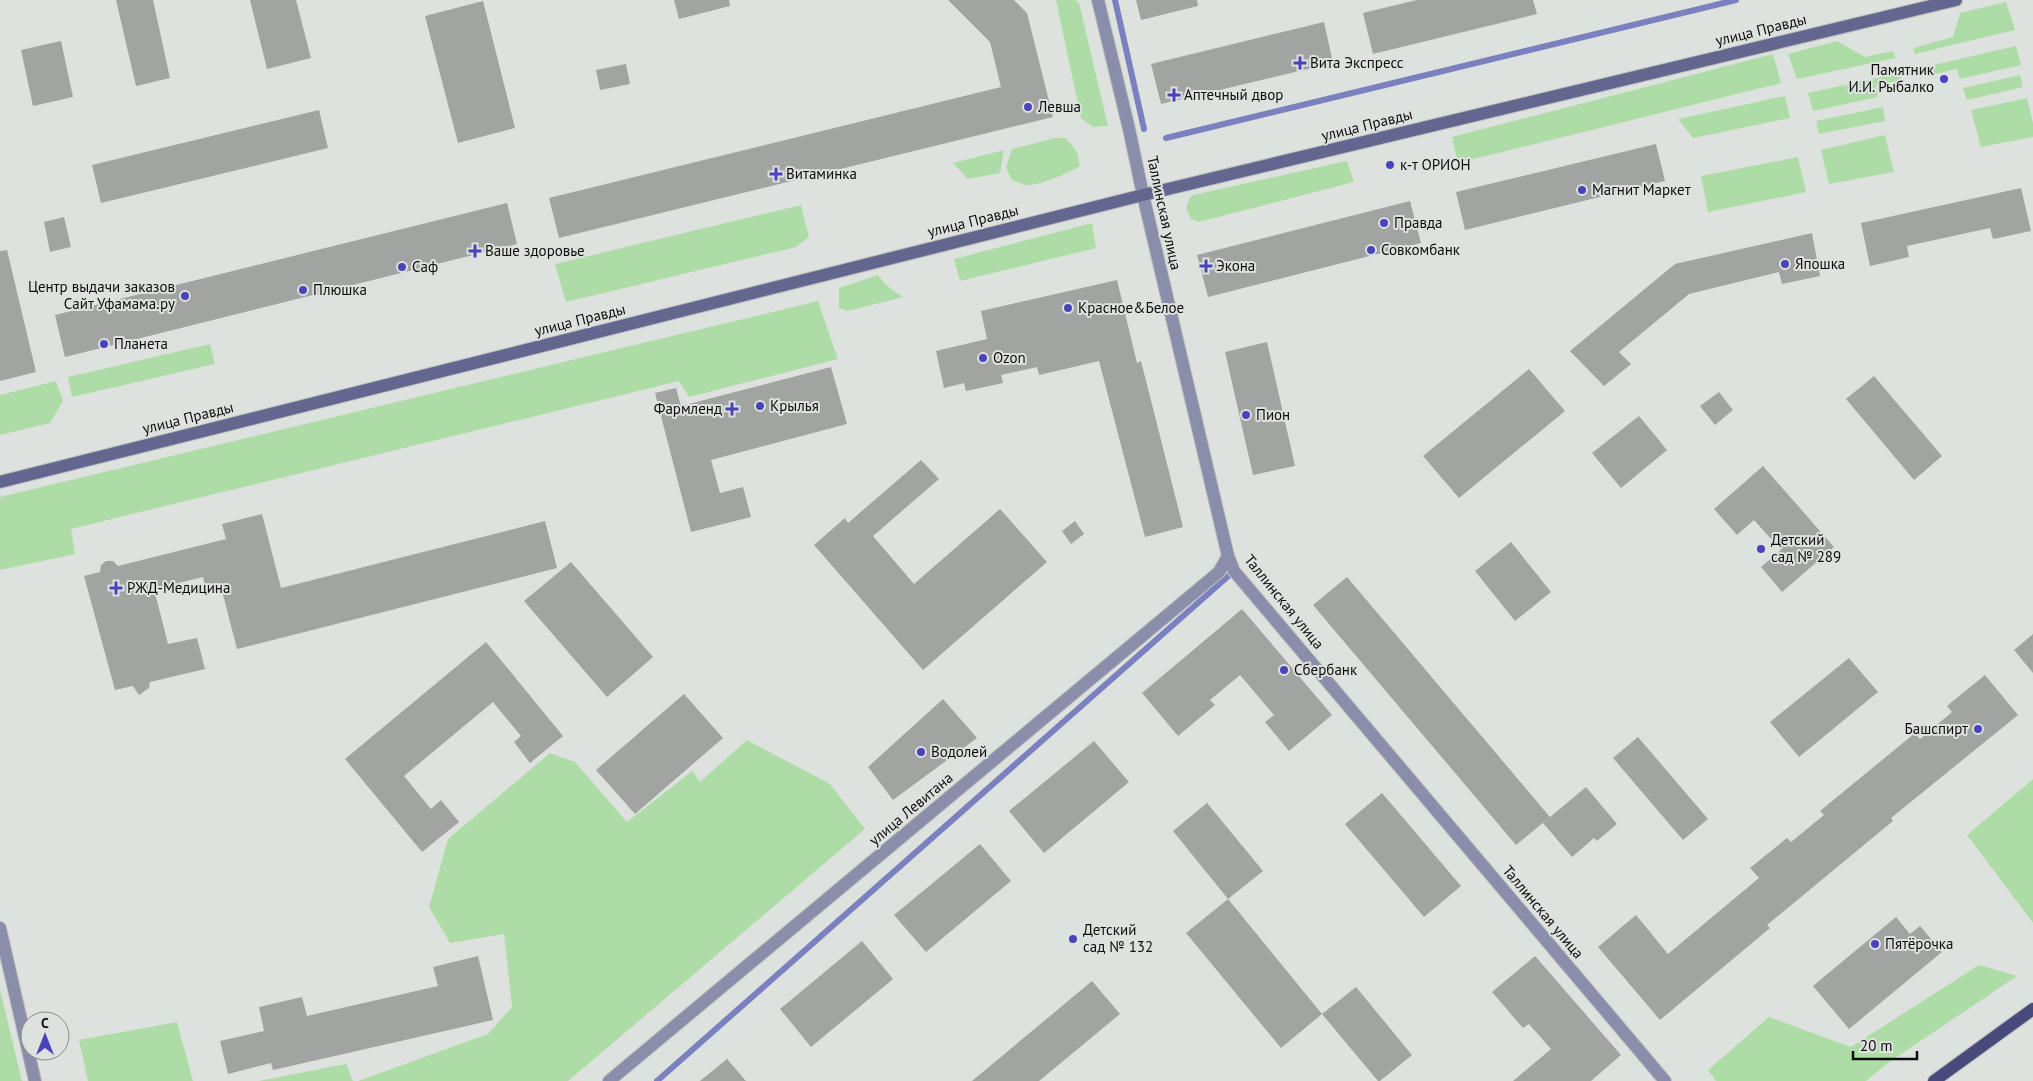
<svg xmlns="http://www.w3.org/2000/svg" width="2033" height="1081" viewBox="0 0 2033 1081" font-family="'PT Sans',sans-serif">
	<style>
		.green { fill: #aedca7 }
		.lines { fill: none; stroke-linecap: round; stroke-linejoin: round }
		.stream { stroke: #7b80bf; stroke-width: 6 }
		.building { fill: #a1a4a0 }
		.minor-casing { stroke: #bcc0bc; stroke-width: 14 }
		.tertiary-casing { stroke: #bcc0bc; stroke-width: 14 }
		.secondary-casing { stroke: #bcc0bc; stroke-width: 14 }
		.primary-casing { stroke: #bcc0bc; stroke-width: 14 }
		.minor { stroke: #8b8eab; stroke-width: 12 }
		.tertiary { stroke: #8b8eab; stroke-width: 12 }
		.secondary { stroke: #636790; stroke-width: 12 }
		.primary { stroke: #474a7b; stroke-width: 12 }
		.poi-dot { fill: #4b43ba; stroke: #dee2de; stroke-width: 2 }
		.labels { text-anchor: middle; stroke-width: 4; stroke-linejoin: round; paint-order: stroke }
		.street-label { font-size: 15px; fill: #0c0d0c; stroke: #dee2de }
		.poi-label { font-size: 15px; fill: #0c0d0c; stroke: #dee2de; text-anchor: start }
	</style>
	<rect width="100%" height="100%" fill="#dee2de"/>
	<!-- green -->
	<path class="green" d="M1056,0h19l4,3 29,123 -15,1 -12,-9z
		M2006,2l9,28 -100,24 -2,-6 40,-11 7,-24z
		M1837,41l28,16 28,-6 3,7 -99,21 -9,-25z
		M2016,46l5,19 -61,14 -3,-10 -30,7 -2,-9z
		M1773,54l8,29 -323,80 -6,-26z
		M1900,73l1,7 -25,6 2,11 -65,14 -5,-18z
		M2020,75l3,12 -56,13 -4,-12z
		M1785,96l5,22 -97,20 -15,-19z
		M2027,98l6,25v14l-52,10 -10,-37z
		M1883,107l2,14 -66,13 -3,-13z
		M1885,135l9,37 -65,12 -8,-34z
		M1055,138h11l11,14 3,14c-11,7 -41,20 -54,19 -4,0 -11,-4 -15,-6l-5,-12 6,-18z
		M1004,150l-4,23 -32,6 -15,-16z
		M1798,157l8,35 -98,20 -7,-36z
		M1347,161l7,21 -155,40 -8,-3 -5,-11 3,-9 4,-4z
		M801,205l8,32 -13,10 -230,55 -11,-38z
		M1092,223l4,25 -136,33 -6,-22z
		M878,275l8,10 17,12 -55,14 -9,-3v-20z
		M818,301l20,58 -149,38 -10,-16 -608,148 4,25 -75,16v-73z
		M210,344l5,20 -143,33 -4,-20z
		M56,381l7,20 -13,22 -50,12v-40z
		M747,740l83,44 35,45 -297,252h-210l130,-47 24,-27 -8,-73 -54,9 -21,-36 19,-68 102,-86 25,9 52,60 65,-51 8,11z
		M2033,779v144l-66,-88z
		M1979,965l38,11 -129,87 -22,18h-150l-8,-11 61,-53 82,30z
		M0,990l22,91h-22z
		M177,1022l16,59h-105l-9,-41z
		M346,1064l7,17h-94z"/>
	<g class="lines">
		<!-- stream -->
		<path class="stream" d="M1115,0l29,129
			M1166,138l570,-138
			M657,1081l577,-510"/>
	</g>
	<!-- building -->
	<path class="building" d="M116,0h37l17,78 -34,8z
		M250,0h46l15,58 -44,11z
		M674,0h55l1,6 -51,13z
		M948,0h66l13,13 26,104 -494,121 -10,-40 452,-111 -11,-45z
		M1136,0h61l1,6 -57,14z
		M1417,0h116l4,14 -164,40 -10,-41z
		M483,1l32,127 -57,15 -33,-127z
		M1324,22l9,41 -172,41 -10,-40z
		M61,41l12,56 -40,9 -12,-56z
		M626,64l4,20 -30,6 -4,-20z
		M319,110l9,38 -227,55 -9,-38z
		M1656,144l9,37 -200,49 -9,-38z
		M2021,188l10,43 -38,8 -3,-11 -83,18 2,11 -39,9 -9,-43z
		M1410,201l11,42 -213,54 -11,-42z
		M507,203l10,41 -452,113 -10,-42z
		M64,217l7,30 -21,5 -6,-30z
		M1812,233l8,43 -38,8 -3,-12 -90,22 -70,58 12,12 -27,22 -34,-35 105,-87z
		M7,250l29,122 -36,9v-130z
		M1117,280l20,83 4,-2 42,166 -38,10 -46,-176 -60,14 -2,-8 -36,8 2,8 -37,8 -2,-8 -20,5 -8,-37 51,-12 -6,-28z
		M1267,342l28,124 -42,9 -28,-123z
		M831,367l16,57 -136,36 9,33 23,-6 8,30 -60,15 -36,-139 21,-5 5,18z
		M1529,369l36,42 -106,87 -36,-42z
		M1874,376l68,80 -28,24 -68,-81z
		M1719,392l14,18 -18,15 -15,-19z
		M1639,416l28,34 -46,38 -29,-35z
		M921,460l18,19 -66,57 41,48 86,-75 47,53 -124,108 -109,-125 31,-27 3,5z
		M1763,466l71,81 -52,45 -21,-25 20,-17 -27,-30 -17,15 -23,-26z
		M262,514l19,74 264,-67 12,47 -320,81 -16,-62 -15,3 -3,-13 -49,12 14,55 29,-6 8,31 -55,13 -1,6 -10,7 -6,-9 -18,4 -31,-114 16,-4 1,-7 5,-4h7l5,5 108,-27 -4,-15z
		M1075,521l9,13 -13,10 -9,-13z
		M1511,542l40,50 -36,29 -40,-50z
		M571,562l82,95 -46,40 -83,-96z
		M1347,577l203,240 -34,28 -203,-240z
		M1242,609l90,106 -43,36 -24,-29 9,-7 -34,-40 -30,25 5,5 -37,31 -36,-43z
		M2033,634v39l-19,-23z
		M486,642l77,94 -33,27 -16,-21 7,-6 -28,-34 -89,74 27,33 10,-9 18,22 -37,30 -77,-93z
		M1849,658l29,34 -79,65 -29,-35z
		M1985,675l33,40 -127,103 2,3 -126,104 3,3 -110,92 -62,-73 38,-32 32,39 91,-76 -9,-10 37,-30 4,4 33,-27 -4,-4 95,-78 5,6 32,-27 -5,-6z
		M684,694l39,44 -88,76 -39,-44z
		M943,699l34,39 -84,62 -25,-33z
		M1638,737l70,82 -25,21 -70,-82z
		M1094,741l35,41 -85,71 -35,-42z
		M1586,787l31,37 -20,17 -3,-3 -22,19 -29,-34z
		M1382,793l79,93 -37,31 -79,-93z
		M1207,803l56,68 -35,28 -55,-68z
		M980,844l31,37 -85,71 -32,-37z
		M1228,899l94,115 -41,34 -95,-115z
		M1896,917l14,17 10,-8 22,26 -93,77 -36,-43z
		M862,941l31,38 -82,68 -31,-38z
		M478,956l15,64 -220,50 -2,-7 -43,11 -8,-33 44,-10 -5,-24 43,-10 5,19 131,-30 -5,-19z
		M1535,956l86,99 -30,26h-78l38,-32 -22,-25 -6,4 -31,-36z
		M1092,981l28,33 -81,67h-67z
		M1356,987l56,68 -32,26h-2l-56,-67z
		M727,1059l19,22h-46z"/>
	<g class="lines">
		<!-- minor casing -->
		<g class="minor-casing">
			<path id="minor" d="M1098,0l31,129 14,66
				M1228,556l6,15 431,510"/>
		</g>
		<!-- tertiary casing -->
		<g class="tertiary-casing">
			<path id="tertiary" d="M0,928l35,153
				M609,1081l610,-509 9,-16 -85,-361"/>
		</g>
		<!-- secondary casing -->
		<g class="secondary-casing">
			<path id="secondary" d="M0,482l1143,-287 813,-195"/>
		</g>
		<!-- primary casing -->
		<g class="primary-casing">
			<path id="primary" d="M1934,1081l99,-72"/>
		</g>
		<!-- minor -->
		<use href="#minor" class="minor"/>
		<!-- tertiary -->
		<use href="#tertiary" class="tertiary"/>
		<!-- secondary -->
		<use href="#secondary" class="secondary"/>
		<!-- primary -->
		<use href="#primary" class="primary"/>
	</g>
	<!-- markers -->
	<g class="poi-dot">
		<path d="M1297.5 55.5h5v5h5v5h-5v5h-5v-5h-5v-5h5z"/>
		<circle cx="1944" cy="79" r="5"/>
		<path d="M1171.5 87.5h5v5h5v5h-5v5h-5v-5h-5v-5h5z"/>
		<circle cx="1028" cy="107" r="5"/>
		<circle cx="1390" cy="165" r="5"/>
		<path d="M773.5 166.5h5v5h5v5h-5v5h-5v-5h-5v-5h5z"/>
		<circle cx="1582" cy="190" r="5"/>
		<circle cx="1384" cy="223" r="5"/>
		<circle cx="1371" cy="250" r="5"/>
		<path d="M472.5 243.5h5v5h5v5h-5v5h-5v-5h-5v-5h5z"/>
		<circle cx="1785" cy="264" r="5"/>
		<path d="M1203.5 258.5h5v5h5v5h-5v5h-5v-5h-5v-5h5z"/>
		<circle cx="402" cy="267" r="5"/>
		<circle cx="303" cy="290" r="5"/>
		<circle cx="185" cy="296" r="5"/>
		<circle cx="1068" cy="308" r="5"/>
		<circle cx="104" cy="344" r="5"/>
		<circle cx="983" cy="358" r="5"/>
		<circle cx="760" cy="406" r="5"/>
		<path d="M729.5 401.5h5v5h5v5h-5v5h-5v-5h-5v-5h5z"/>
		<circle cx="1246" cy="415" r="5"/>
		<circle cx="1761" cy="549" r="5"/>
		<path d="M113.5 580.5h5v5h5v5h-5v5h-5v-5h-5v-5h5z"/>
		<circle cx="1284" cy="670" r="5"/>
		<circle cx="1978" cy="729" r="5"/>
		<circle cx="921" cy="752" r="5"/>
		<circle cx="1073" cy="939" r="5"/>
		<circle cx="1875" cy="944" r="5"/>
	</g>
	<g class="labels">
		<!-- street labels -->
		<g class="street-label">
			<text transform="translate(1761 30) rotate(-14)" y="5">улица Правды</text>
			<text transform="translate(1367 125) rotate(-14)" y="5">улица Правды</text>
			<text transform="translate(1164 213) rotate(78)" y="5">Таллинская улица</text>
			<text transform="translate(973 221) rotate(-14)" y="5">улица Правды</text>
			<text transform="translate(580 320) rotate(-14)" y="5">улица Правды</text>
			<text transform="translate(188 418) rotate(-14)" y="5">улица Правды</text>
			<text transform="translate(1284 602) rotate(51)" y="5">Таллинская улица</text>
			<text transform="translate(911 809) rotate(-40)" y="5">улица Левитана</text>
			<text transform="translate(1543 912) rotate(50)" y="5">Таллинская улица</text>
		</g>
		<!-- poi labels -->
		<g class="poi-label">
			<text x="1310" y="68">Вита Экспресс</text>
			<text x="1934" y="75" text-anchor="end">Памятник<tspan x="1934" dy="17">И.И. Рыбалко</tspan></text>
			<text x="1184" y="100">Аптечный двор</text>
			<text x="1038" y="112">Левша</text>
			<text x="1400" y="170">к-т ОРИОН</text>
			<text x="786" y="179">Витаминка</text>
			<text x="1592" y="195">Магнит Маркет</text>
			<text x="1394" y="228">Правда</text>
			<text x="1381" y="255">Совкомбанк</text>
			<text x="485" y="256">Ваше здоровье</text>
			<text x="1795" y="269">Япошка</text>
			<text x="1216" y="271">Экона</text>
			<text x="412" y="272">Саф</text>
			<text x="175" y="292" text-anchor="end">Центр выдачи заказов<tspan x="175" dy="17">Сайт Уфамама.ру</tspan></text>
			<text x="313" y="295">Плюшка</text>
			<text x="1078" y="313">Красное&amp;Белое</text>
			<text x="114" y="349">Планета</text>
			<text x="993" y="363">Ozon</text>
			<text x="770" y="411">Крылья</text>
			<text x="722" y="414" text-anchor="end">Фармленд</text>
			<text x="1256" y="420">Пион</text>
			<text x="1771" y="545">Детский<tspan x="1771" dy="17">сад № 289</tspan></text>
			<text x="127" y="593">РЖД-Медицина</text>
			<text x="1294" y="675">Сбербанк</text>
			<text x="1968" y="734" text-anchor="end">Башспирт</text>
			<text x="931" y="757">Водолей</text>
			<text x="1083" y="935">Детский<tspan x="1083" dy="17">сад № 132</tspan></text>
			<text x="1885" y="949">Пятёрочка</text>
		</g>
	</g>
	<!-- north arrow -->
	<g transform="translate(45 1036)"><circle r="24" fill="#dee2de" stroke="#8a8d8a"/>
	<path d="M0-4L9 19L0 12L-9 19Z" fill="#4b43ba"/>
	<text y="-8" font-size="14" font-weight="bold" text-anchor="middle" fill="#0c0d0c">С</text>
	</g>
	<!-- scale -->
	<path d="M1853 1051v8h64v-8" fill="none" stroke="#0c0d0c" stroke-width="2.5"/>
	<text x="1860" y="1051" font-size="15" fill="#0c0d0c" stroke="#dee2de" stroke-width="4" paint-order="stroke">20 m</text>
</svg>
